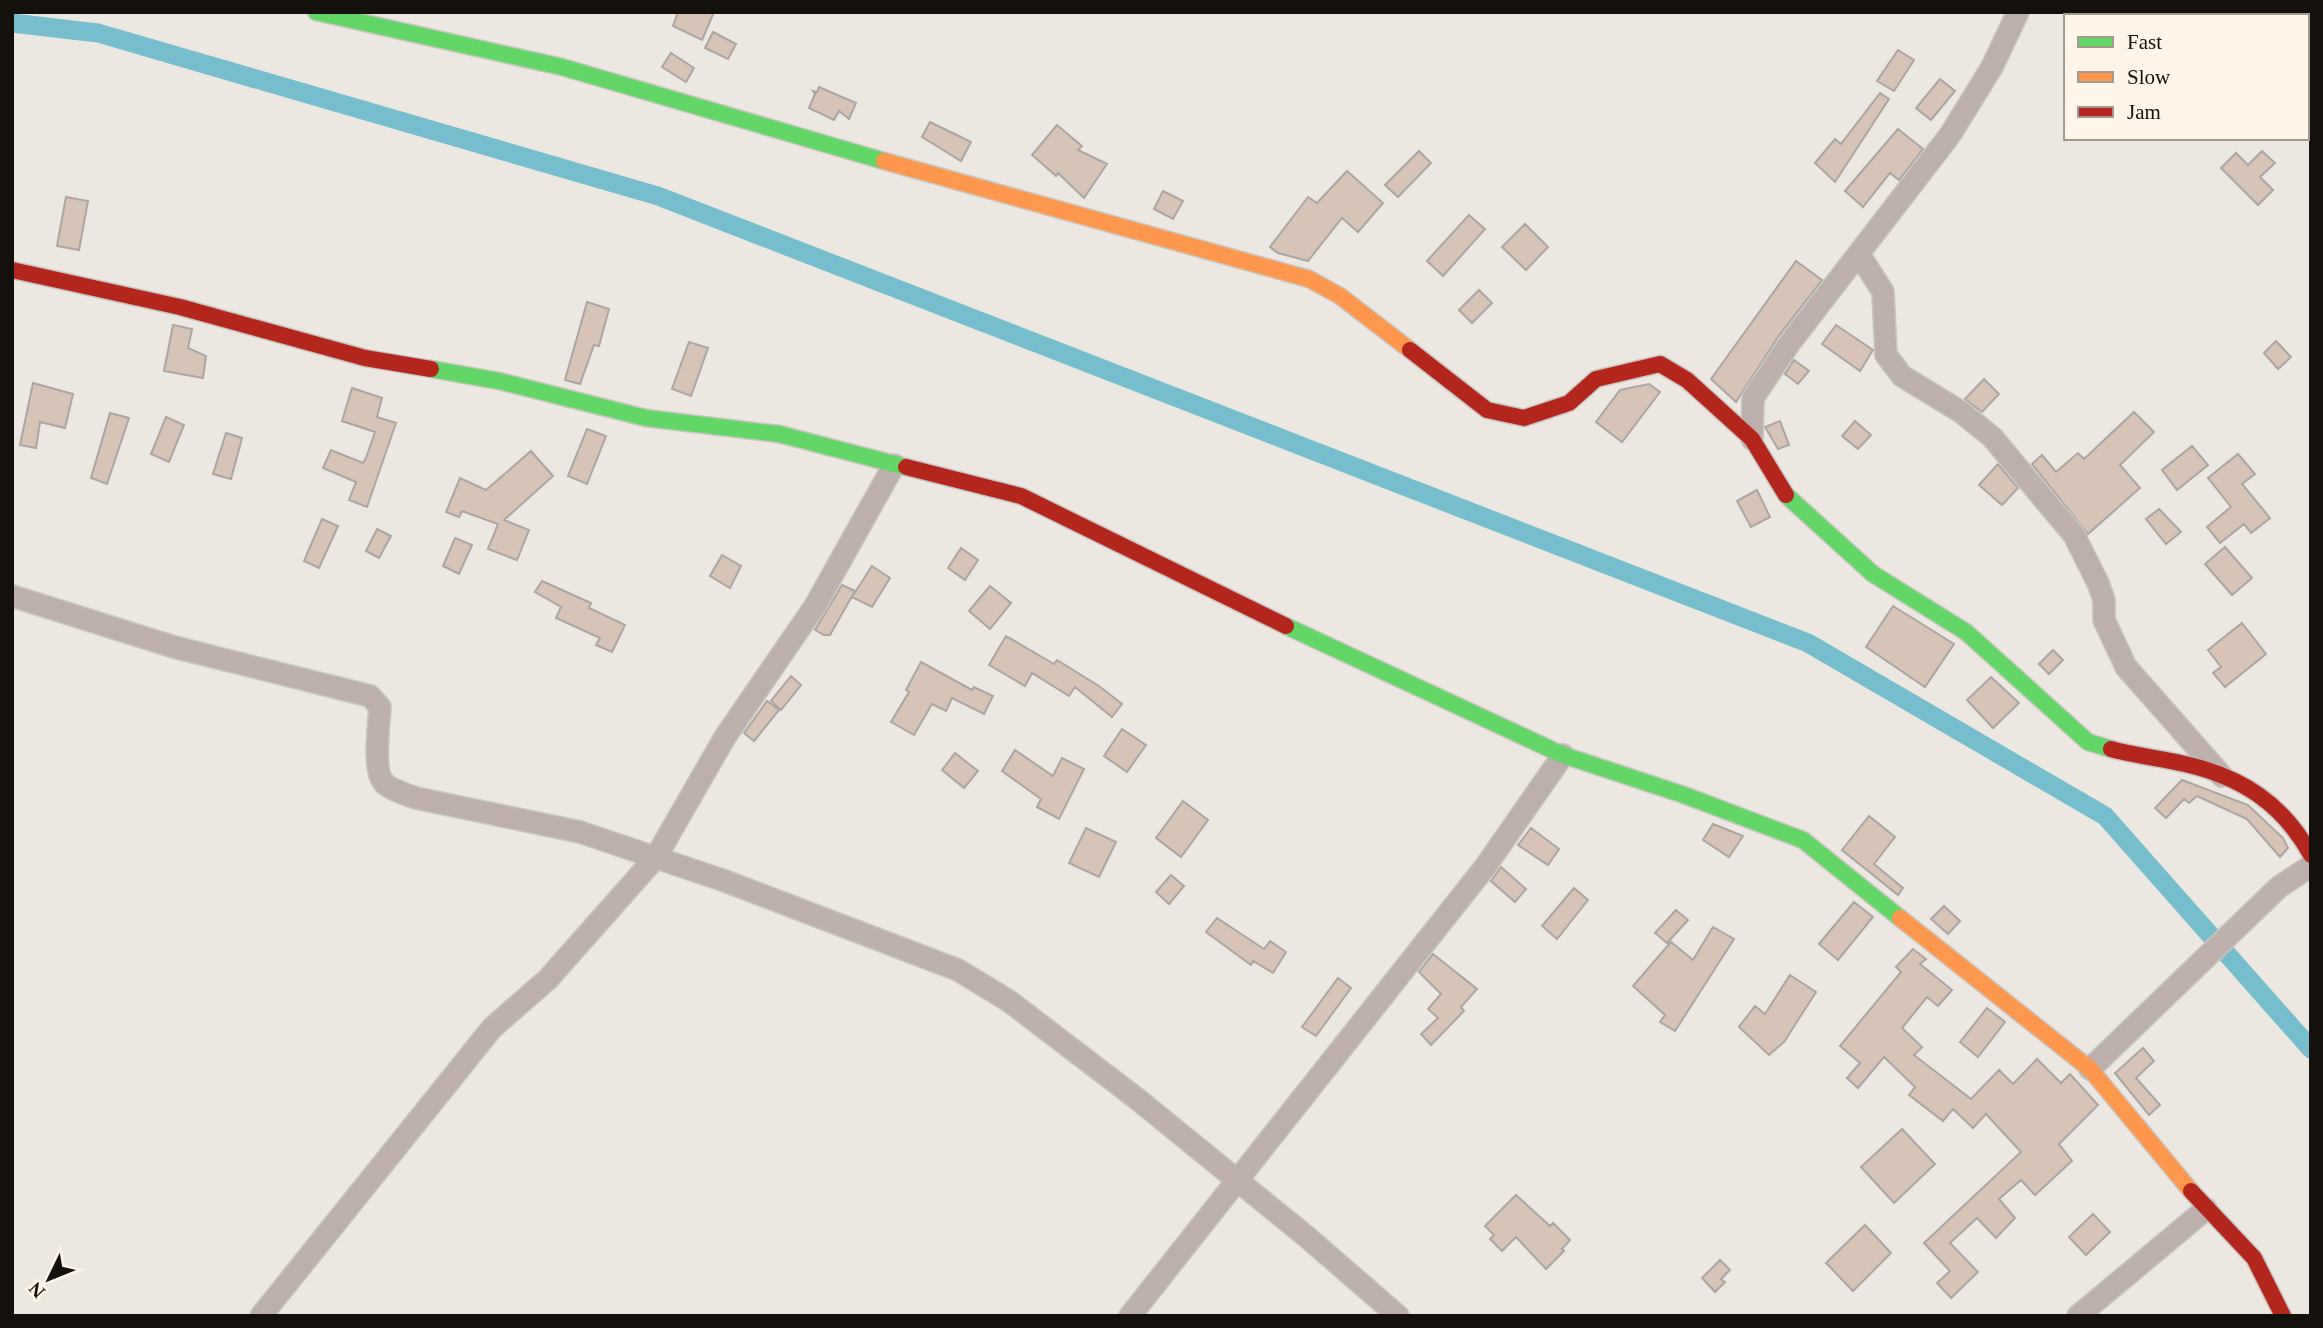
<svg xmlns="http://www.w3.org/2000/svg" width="2323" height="1328" viewBox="0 0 2323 1328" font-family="Georgia,serif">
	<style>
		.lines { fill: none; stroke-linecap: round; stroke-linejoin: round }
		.canal { stroke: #76becd; stroke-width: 19 }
		.building { fill: #d7c4b6; stroke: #aba6a2; stroke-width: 2 }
		.street-casing { stroke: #c9c5c0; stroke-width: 24 }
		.fast-casing { stroke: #c9c5c0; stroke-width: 19 }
		.slow-casing { stroke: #c9c5c0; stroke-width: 19 }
		.jam-casing { stroke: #c9c5c0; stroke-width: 19 }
		.street { stroke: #bdafab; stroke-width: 21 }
		.fast { stroke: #63d668; stroke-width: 16 }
		.slow { stroke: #ff974d; stroke-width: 16 }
		.jam { stroke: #b3261e; stroke-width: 16 }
	</style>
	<rect width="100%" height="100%" fill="#ece7e1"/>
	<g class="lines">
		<!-- canal -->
		<path class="canal" d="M12,23l86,10 560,163 1150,447 297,173 206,233"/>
	</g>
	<!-- building -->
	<path class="building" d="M678,12h36l-12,28 -29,-14z
		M713,32l23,12 -8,15 -23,-11z
		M1898,50l16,10 -20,31 -17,-10z
		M671,53l23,15 -8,14 -24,-15z
		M1940,79l15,12 -24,29 -15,-12z
		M819,87l37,16 -7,16 -10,-8 -5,9 -25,-12 6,-14 -2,-3 4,1z
		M1880,93l9,6 -54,83 -20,-19 20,-24 6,5z
		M930,122l41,20 -10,19 -39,-24z
		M1057,125l25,21 -4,4 29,14 -23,34 -26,-25 -2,3 -24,-21z
		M1898,129l25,20 -24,31 -9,-7 -27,34 -18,-16z
		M1419,151l12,12 -33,34 -13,-12z
		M2262,151l13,12 -15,14 13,13 -15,15 -37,-37 15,-15 12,12z
		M1347,171l36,32 -25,29 -16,-14 -34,43 -30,-8 -8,-6 38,-50 9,6z
		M1163,191l20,10 -10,18 -19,-10z
		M66,197l22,4 -9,49 -22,-4z
		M1469,215l16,14 -42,47 -16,-15z
		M1525,224l23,23 -22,23 -24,-23z
		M1796,261l26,19 -44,57 -42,65 -25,-23z
		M1479,290l13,13 -20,20 -13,-13z
		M587,302l22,7 -10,37 -5,-1 -14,39 -15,-4z
		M173,325l19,4 -4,19 18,8 -3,22 -39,-7z
		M1836,325l37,25 -13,21 -38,-27z
		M2276,341l15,16 -13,12 -14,-16z
		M689,342l19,6 -17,48 -19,-7z
		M1794,360l15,11 -11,13 -13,-10z
		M1984,379l15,15 -17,18 -17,-13z
		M33,383l40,11 -8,34 -25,-6 -4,26 -16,-3z
		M1649,384l11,8 -38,50 -26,-20 24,-32z
		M352,388l30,10 -5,19 19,6 -29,84 -18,-7 7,-18 -33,-14 8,-18 32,13 3,-5 9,-26 -33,-11z
		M2134,412l20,20 -34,33 20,23 -52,46 -56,-70 10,-9 14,17 22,-19 6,6z
		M110,413l19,5 -22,66 -16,-6z
		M166,417l18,8 -15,37 -18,-8z
		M1780,421l9,24 -11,4 -13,-22z
		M1855,421l16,14 -13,14 -16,-13z
		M587,429l19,7 -19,48 -19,-8z
		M226,433l16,5 -11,41 -18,-5z
		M2192,446l16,19 -31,25 -15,-20z
		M531,451l22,25 -49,44 25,10 -12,30 -29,-11 10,-25 -36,-13 -3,6 -13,-5 14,-34 26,12z
		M2238,454l17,20 -13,10 28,34 -19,15 -7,-9 -24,19 -13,-16 24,-20 -23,-29z
		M1998,464l20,24 -16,17 -23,-20z
		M1757,490l13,27 -19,10 -14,-26z
		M2159,509l22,23 -15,12 -20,-25z
		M322,519l16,7 -19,42 -15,-7z
		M377,529l14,7 -12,22 -13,-7z
		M455,538l17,7 -13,29 -16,-8z
		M2225,547l27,31 -20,17 -27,-31z
		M961,548l17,12 -13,20 -17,-12z
		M722,555l19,11 -11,22 -20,-12z
		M872,566l18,12 -18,29 -20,-10z
		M542,581l49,22 -2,5 36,17 -13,27 -16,-7 4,-7 -44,-20 5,-11 -26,-15z
		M842,585l13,6 -25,44h-6l-9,-5z
		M990,586l21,17 -21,26 -21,-18z
		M1893,606l61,38 -29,43 -59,-40z
		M2242,623l24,31 -41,33 -12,-14 8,-6 -13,-17z
		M1006,636l48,28 3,-4 42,26 23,18 -10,13 -37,-30 -6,9 -37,-23 -7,13 -36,-21z
		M2053,650l10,10 -14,14 -10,-10z
		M921,662l51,28 2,-3 19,9 -9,18 -32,-16 -6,13 -14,-7 -18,31 -23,-13 18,-30 -3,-2z
		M791,676l10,9 -20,25 -10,-9z
		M1991,677l28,26 -26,25 -26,-28z
		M767,701l12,9 -25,31 -10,-8z
		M1122,729l24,16 -19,27 -23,-16z
		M1015,750l38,26 9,-18 22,11 -25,50 -22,-12 4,-8 -39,-28z
		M955,753l23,18 -14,17 -22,-18z
		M2182,780l66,25 35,33 5,10 -8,9 -33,-38 -50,-23 -8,7 -5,-4 -18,19 -11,-10z
		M1183,801l25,19 -27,37 -25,-19z
		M1869,816l26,21 -21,27 29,24 -5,7 -56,-45z
		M1713,824l30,12 -14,21 -26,-17z
		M1086,828l30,14 -17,35 -30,-14z
		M1531,828l28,21 -11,16 -30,-20z
		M1501,867l25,22 -11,13 -24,-21z
		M1171,875l13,11 -15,18 -13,-12z
		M1574,888l14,12 -31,39 -15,-13z
		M1854,902l19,15 -35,43 -19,-16z
		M1944,906l16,15 -12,13 -17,-15z
		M1676,910l12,10 -21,23 -12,-10z
		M1217,918l47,31 6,-8 16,11 -13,21 -20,-12 -2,4 -45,-33z
		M1713,927l21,12 -59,92 -15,-9 5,-7 -32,-29 38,-44 22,18z
		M1913,949l13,10 -6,5 32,26 -14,16 -11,-9 -25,31 20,19 -8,8 57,44 28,-29 14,14 24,-25 24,24 9,-9 28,31 -39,39 13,17 -37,34 -14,-15 -22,19 16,19 -19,20 -19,-20 -27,25 28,29 -27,26 -14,-15 13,-12 -26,-28 97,-91 -35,-38 -13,14 -20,-19 -10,12 -34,-26 6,-8 -31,-30 -26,31 -11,-10 13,-15 -20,-17 61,-74 -5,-5z
		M1433,954l44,35 -16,18 3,4 -33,34 -10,-11 17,-16 -10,-9 13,-15 -22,-22z
		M1790,975l26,17 -32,50 -15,13 -30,-28 16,-21 10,8z
		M1338,978l13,10 -35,48 -14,-9z
		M1987,1008l18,14 -27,35 -18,-15z
		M2143,1048l11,13 -18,17 24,27 -11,10 -34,-42z
		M1902,1129l33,35 -41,39 -33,-36z
		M1516,1195l34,31 3,-3 17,17 -8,9 2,2 -18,18 -30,-32 -14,14 -12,-12 4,-4 -9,-9z
		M2093,1214l17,18 -24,23 -17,-18z
		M1865,1225l26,28 -38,38 -27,-28z
		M1720,1260l10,10 -9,9 4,3 -10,10 -13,-14z"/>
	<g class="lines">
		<!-- street casing -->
		<g class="street-casing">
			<path id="street" d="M1859,254l24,38 3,63 16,21 59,36 31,25 82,98 24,48 6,17v20l22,47 96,109
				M1752,439l1,-41 36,-54 161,-209 42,-68 26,-55
				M12,596l162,51 196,49 10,11c-1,18 -8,65 5,77 8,7 21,10 31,14l164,34 145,49 233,89 51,31 127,97 171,139 91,79
				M2090,1069l189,-182 32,-21
				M261,1316l231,-288 56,-49 108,-122 69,-120 90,-131 79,-141
				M1130,1316l355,-449 78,-112
				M2078,1316l128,-107"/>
		</g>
		<!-- fast casing -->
		<g class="fast-casing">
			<path id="fast" d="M316,12l246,55 322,94
				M431,369l68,12 147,37 133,16 127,33
				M1786,495l87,79 93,58 122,110 23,7
				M1286,626l277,129 121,40 119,45 97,78"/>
		</g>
		<!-- slow casing -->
		<g class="slow-casing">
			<path id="slow" d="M884,161l425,118 31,17 70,54
				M1900,918l190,151 101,122"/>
		</g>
		<!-- jam casing -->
		<g class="jam-casing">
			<path id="jam" d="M12,270l168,37 185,51 66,11
				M1410,350l77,60 37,8 45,-15 27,-24 64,-15 27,16 65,59 34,56
				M906,467l115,29 265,130
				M2111,749c25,7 49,9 74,15 57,13 98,40 126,91
				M2191,1191l63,67 29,58"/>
		</g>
		<!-- street -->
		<use href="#street" class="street"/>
		<!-- fast -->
		<use href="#fast" class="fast"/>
		<!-- slow -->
		<use href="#slow" class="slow"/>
		<!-- jam -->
		<use href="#jam" class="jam"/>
	</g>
	<!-- border -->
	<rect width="2323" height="1328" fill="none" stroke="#14110d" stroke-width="28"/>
	<!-- legend -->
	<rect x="2064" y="14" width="245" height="126" fill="#fff6e9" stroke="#a19a91" stroke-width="2"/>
	<rect x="2078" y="37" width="35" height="10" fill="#63d668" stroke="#a19a91" stroke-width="2"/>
	<text x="2127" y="49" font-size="21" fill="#14110d">Fast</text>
	<rect x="2078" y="72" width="35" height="10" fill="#ff974d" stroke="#a19a91" stroke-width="2"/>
	<text x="2127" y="84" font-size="21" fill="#14110d">Slow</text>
	<rect x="2078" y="107" width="35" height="10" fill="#b3261e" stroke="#a19a91" stroke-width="2"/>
	<text x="2127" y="119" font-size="21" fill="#14110d">Jam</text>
	<!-- north arrow -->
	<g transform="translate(49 1279) rotate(227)" stroke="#fff6e9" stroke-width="5" paint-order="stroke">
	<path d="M0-5L12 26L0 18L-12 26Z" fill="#14110d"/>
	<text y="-10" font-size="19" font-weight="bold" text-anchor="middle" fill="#14110d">N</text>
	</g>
</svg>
